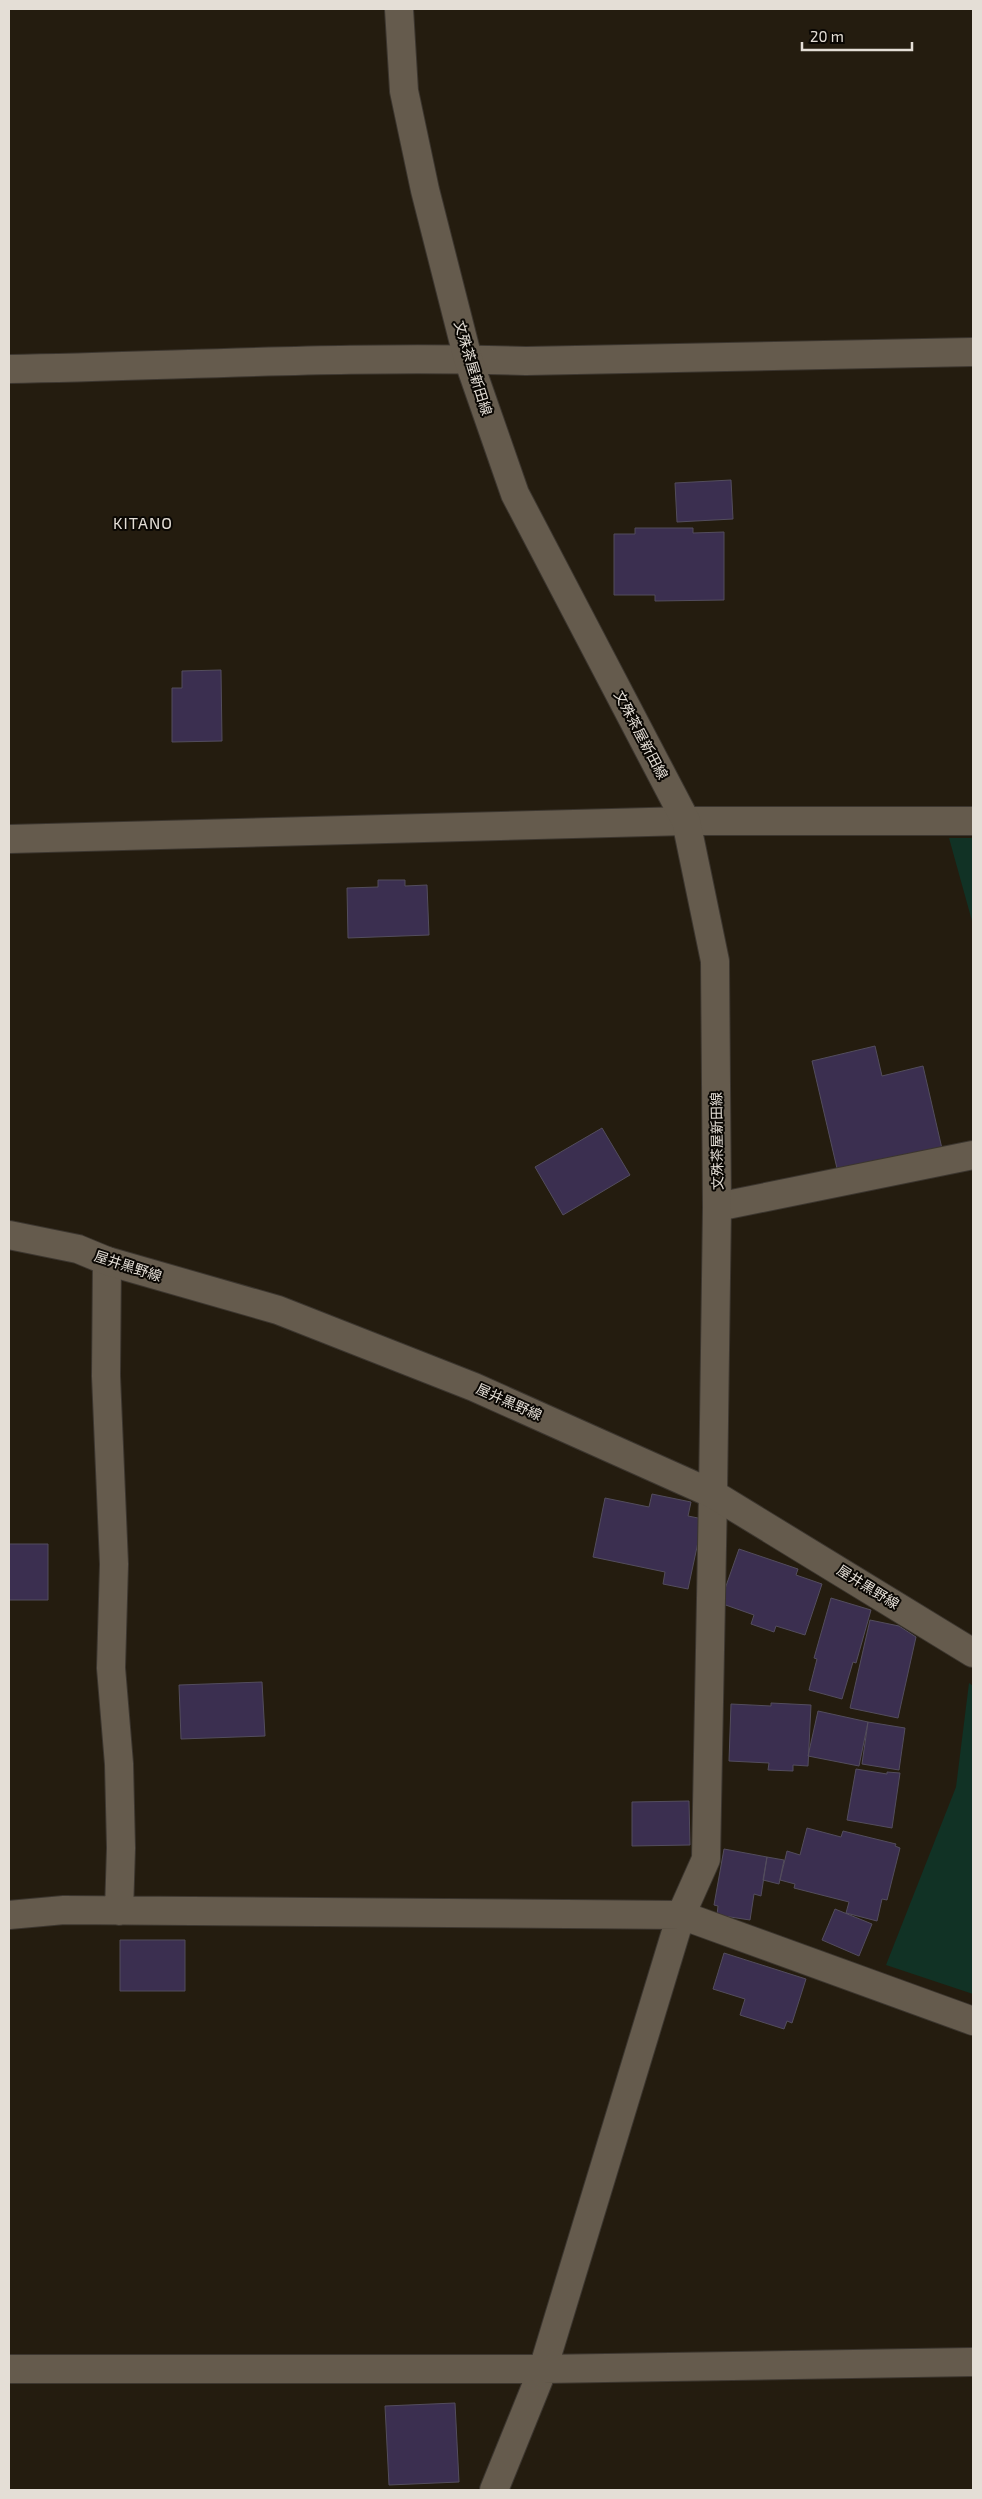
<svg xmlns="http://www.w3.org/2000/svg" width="982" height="2499" viewBox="0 0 982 2499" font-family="'Exo 2','Noto Sans JP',sans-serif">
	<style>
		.green { fill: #113225 }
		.building { fill: #3b2f50; stroke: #534d5d }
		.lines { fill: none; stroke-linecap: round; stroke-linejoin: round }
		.minor-casing { stroke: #3c362f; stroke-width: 30 }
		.secondary-casing { stroke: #3c362f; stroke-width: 30 }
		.minor { stroke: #655b4d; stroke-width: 28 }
		.secondary { stroke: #655b4d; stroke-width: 28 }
		.labels { text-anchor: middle; stroke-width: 4; stroke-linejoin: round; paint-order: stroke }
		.street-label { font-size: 14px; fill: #e4ded6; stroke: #0a0703 }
		.quarter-label { font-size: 16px; letter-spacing: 1px; fill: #e4ded6; stroke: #0a0703 }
	</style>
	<rect width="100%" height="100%" fill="#241c0f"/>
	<!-- green -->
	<path class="green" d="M949,838h24v83h-1z
		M969,1683l4,3v308l-87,-29 70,-178z"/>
	<!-- building -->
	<path class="building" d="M731,480l2,39 -56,3 -2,-39z
		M635,528h58v5l31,-1v68l-69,1v-6h-41v-61h21z
		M221,670l1,71 -50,1v-54h10v-17z
		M378,880h27v6l22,-1 2,50 -81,3 -1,-50 31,-1z
		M875,1046l7,30 41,-10 20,87 -104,24 -27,-116z
		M602,1128l28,47 -67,40 -28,-48z
		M652,1494l39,8 -3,14 15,3 -15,70 -25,-5 2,-12 -72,-15 12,-59 44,9z
		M9,1544h39v56h-39z
		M739,1549l59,20 -2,6 26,9 -17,51 -29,-9 -2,6 -23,-8 3,-9 -34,-12z
		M831,1598l40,12 -15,53 -3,-1 -11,37 -33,-9 8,-31 -3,-1z
		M870,1620l29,6 17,11 -18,81 -48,-10z
		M262,1682l3,54 -84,3 -2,-54z
		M771,1703l40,2 -3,61 -15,-1v6l-25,-1 1,-7 -40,-2 2,-57 40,2z
		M818,1711l50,11 -9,44 -51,-10z
		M868,1722l37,6 -6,42 -37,-6z
		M856,1769l31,5v-2l13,1 -8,55 -45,-8z
		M689,1801l1,44 -58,1v-44z
		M807,1828l34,9 2,-6 53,13 -1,2 5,2 -13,52 -5,-1 -5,22 -31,-8 3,-11 -55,-14 1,-4 -15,-4 7,-29 13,4z
		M724,1849l43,8 -6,39 -7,-2 -4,26 -33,-5 1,-9 -4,-1z
		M767,1857l17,3 -5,24 -16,-4z
		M835,1909l37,15 -13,32 -37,-16z
		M120,1940h65v51h-65z
		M724,1953l82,26 -14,44 -5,-2 -3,8 -44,-14 5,-16 -32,-10z
		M455,2403l4,79 -70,3 -4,-79z"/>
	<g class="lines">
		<!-- minor casing -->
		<g class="minor-casing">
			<path id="minor" d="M9,369c172,-3 345,-14 517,-8l447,-9
				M9,839l677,-18h287
				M717,1207l256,-52
				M107,1261l-1,115 8,188 -3,104 8,96 2,84 -2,63
				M9,1915l55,-5 617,5 292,106
				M9,2369h534l430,-7
				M494,2490l49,-121 138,-454 25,-56 7,-365"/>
		</g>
		<!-- secondary casing -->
		<g class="secondary-casing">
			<path id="secondary" d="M399,9l5,82 21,99 43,169 47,135 171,327 29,140 2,246 -4,287
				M9,1235l69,14 29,12 171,49 196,77 239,107 260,159"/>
		</g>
		<!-- minor -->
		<use href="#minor" class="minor"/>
		<!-- secondary -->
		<use href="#secondary" class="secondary"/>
	</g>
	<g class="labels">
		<!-- street labels -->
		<g class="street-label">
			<text transform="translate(473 368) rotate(73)" y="5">文殊茶屋新田線</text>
			<text transform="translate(641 735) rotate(62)" y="5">文殊茶屋新田線</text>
			<text transform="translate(717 1141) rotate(-91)" y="5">文殊茶屋新田線</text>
			<text transform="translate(128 1266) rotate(18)" y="5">屋井黒野線</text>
			<text transform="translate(509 1402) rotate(24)" y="5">屋井黒野線</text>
			<text transform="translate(868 1587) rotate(32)" y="5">屋井黒野線</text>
		</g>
		<!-- quarter labels -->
		<g class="quarter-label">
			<text x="143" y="529">KITANO</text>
		</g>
	</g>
	<!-- border -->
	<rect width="982" height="2499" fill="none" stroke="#e4ded6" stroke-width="20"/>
	<!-- scale -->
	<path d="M802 42v8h110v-8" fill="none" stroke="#e4ded6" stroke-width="2.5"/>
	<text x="810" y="42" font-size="15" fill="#e4ded6" stroke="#0a0703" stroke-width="4" paint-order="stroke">20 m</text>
</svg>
